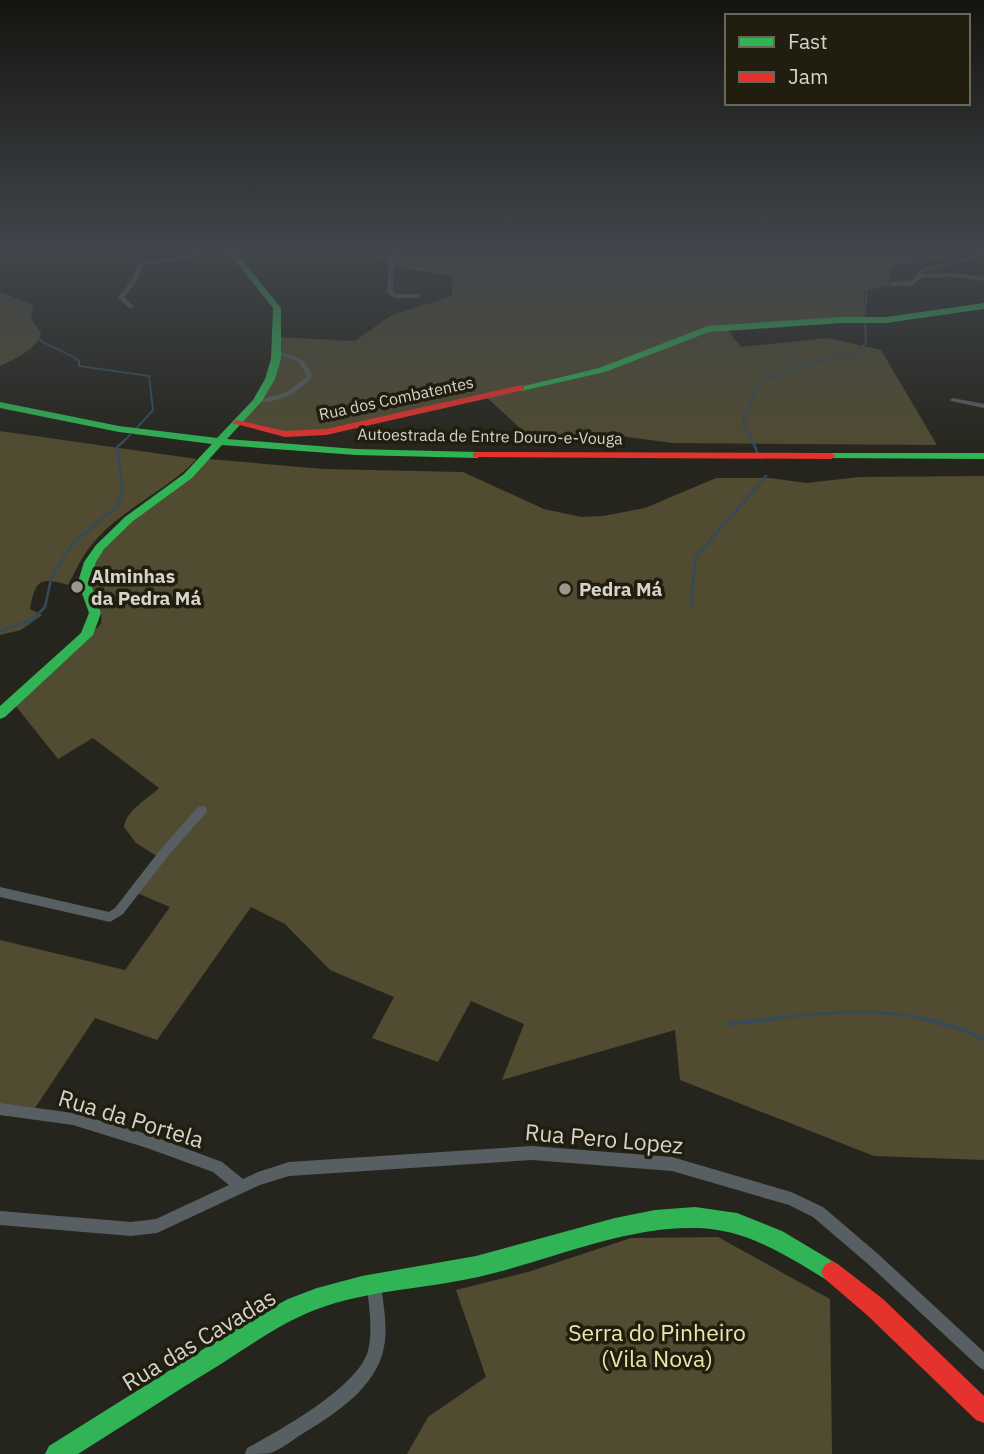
<svg xmlns="http://www.w3.org/2000/svg" width="984" height="1454" viewBox="0 0 984 1454" font-family="'IBM Plex Sans',sans-serif">
	<style>
		.forest { fill: #504b31 }
		.lines { fill: none; stroke-linecap: round; stroke-linejoin: round }
		.stream-far2 { stroke: #334b5c; stroke-width: 2 }
		.stream-far1 { stroke: #334b5c; stroke-width: 2.5 }
		.stream { stroke: #334b5c; stroke-width: 3.5 }
		.street { fill: #585f62; fill-rule: evenodd }
		.fast { fill: #30b455; fill-rule: evenodd }
		.jam { fill: #e5322d; fill-rule: evenodd }
		.poi-dot { fill: #98968d; stroke: #211e10; stroke-width: 2.5 }
		.labels { text-anchor: middle; stroke-width: 7; stroke-linejoin: round; paint-order: stroke }
		.far-street-label { font-size: 16px; fill: #d5d3ca; stroke: #211e10 }
		.poi-label { font-size: 19px; font-weight: bold; fill: #d5d3ca; stroke: #211e10; text-anchor: start }
		.near-street-label { font-size: 23px; fill: #d5d3ca; stroke: #211e10 }
		.near-park-label { font-size: 23px; fill: #eee4aa; stroke: #211e10 }
	</style>
	<rect width="100%" height="100%" fill="#26251d"/>
	<!-- forest -->
	<path class="forest" d="M392,252h553l4,7 -59,7 -1,20 -25,5v29l-138,8 15,19 87,-9 53,12 56,95 -265,-2 -74,-10 -67,5 -47,-43 -178,40 -69,-12 33,-44 5,-42 80,4 35,-25 62,-20v-22l-59,-13z
		M0,292l33,13 -2,13 10,15c-3,16 -27,26 -41,33z
		M0,431l197,28c-31,32 -74,49 -103,83 -11,12 -18,28 -26,43 -29,-9 -33,-4 -38,24l12,6 -21,15 -21,5z
		M209,459l114,10 140,3 81,37 37,8 22,-1 42,-8 71,-30h54l36,5 53,-6 125,-1v684l-110,-4 -194,-76 -5,-50 -173,50 22,-56 -53,-23 -33,61 -66,-24 22,-41 -64,-27 -45,-46 -34,-17 -94,133 -62,-22 -60,90 -35,-4v-164l125,30 45,-63 -33,-14 26,-33 -27,-17 -12,-16c2,-17 24,-28 35,-39l-66,-50 -35,21 -43,-54 86,-81c4,-15 -13,-29 -10,-46 10,-52 84,-83 118,-119z
		M718,1237l112,62 2,155h-425l21,-37 58,-40 -30,-87 72,-18 103,-34z"/>
	<g class="lines">
		<!-- stream-far2 -->
		<path class="stream-far2" d="M0,296l27,12c1,41 29,35 52,53v5l70,10 4,34 -18,20
			M864,318l3,-31 18,-5v-15l3,-3 30,-3 15,-9
			M123,442l7,-7
			M752,442l-9,-22 18,-39 39,-15 52,-12 14,-11 -1,-21"/>
		<!-- stream-far1 -->
		<path class="stream-far1" d="M752,440l6,14
			M691,605l4,-47 71,-82
			M0,631l32,-11 13,-13 6,-28 14,-25 13,-15 39,-33 6,-15 -6,-44 8,-7
			M758,1020c56,-6 117,-14 173,0"/>
		<!-- stream -->
		<path class="stream" d="M924,1019l31,8 29,12
			M726,1024l48,-5"/>
		<!-- street -->
		<path class="street" d="M198,252h36l2,1 -3,2 -30,-1 -39,9 -20,1 -8,18 -12,15 9,9v2h-4l-11,-11 12,-15 10,-21 24,-2z
			M368,252h6l15,6 1,-6h4v8l9,4 52,10 -3,2 -50,-9 -8,-3 -1,28 3,2h21l3,2 -3,2h-22l-8,-5 2,-31 -21,-9z
			M984,252v4l-61,16 -1,2 32,-1 30,4v4l-30,-4 -33,1 -9,8h-20l-3,-2 3,-2 19,-1 5,-5 2,-6z
			M274,351h4l25,9 10,16c-16,18 -34,27 -58,26v-2c25,-4 33,-6 52,-24l-8,-14 -25,-9z
			M953,398l31,6v4l-33,-7 -1,-1z
			M202,806l4,1 1,3 -1,3 -38,43 -45,58 -13,8 -110,-25v-10l109,25 6,-4 45,-58 38,-43z
			M0,1103l73,10 74,21 75,28 21,17 15,-7 31,-10 243,-16 140,11 119,35 32,15 55,47 106,98v18l-5,-3 -111,-103 -55,-47 -24,-12 -117,-34 -140,-11 -243,16 -29,9 -103,48 -26,3 -131,-11v-14l131,11 25,-3 73,-34 -16,-13 -66,-24 -74,-23 -73,-10z
			M374,1279l5,2 2,5c3,22 8,47 1,69 -11,37 -52,62 -83,81 -9,6 -18,13 -28,17 -7,1 -18,1 -26,1l2,-6c32,-17 111,-61 121,-97 5,-21 1,-44 -1,-65l2,-5z"/>
		<!-- fast -->
		<path class="fast" d="M228,252h8l45,56v51l-6,20 -13,22 -35,38 129,10 121,3 5,3 -5,3 -121,-3 -134,-10 -30,33 -59,43 -29,28 -8,13 -6,20 11,31 -8,22 -88,82 -5,2v-13l81,-73 8,-20 -11,-31 6,-20 12,-17 29,-28 59,-43 28,-30 -93,-12 -119,-24v-6l119,24 98,12 36,-38 12,-21 6,-20 2,-51z
			M984,303v6l-98,14h-45l-132,9 -104,40 -84,19 -5,-3 83,-20 109,-42 133,-9h45z
			M831,453h153v6l-157,-1v-4z
			M695,1207l42,6 45,18 57,34 4,7 -4,7 -7,4 -7,-4c-41,-25 -81,-51 -131,-51 -72,-1 -146,33 -216,49 -58,13 -120,13 -175,38 -29,13 -55,32 -82,49 -48,29 -95,60 -143,90h-33l4,-8 204,-128 35,-19 29,-11 45,-12 114,-20 139,-38 40,-8z"/>
		<!-- jam -->
		<path class="jam" d="M521,385l3,1v4l-198,45 -41,2 -53,-14 5,-3 48,11 41,-2z
			M477,452l354,1 5,3 -5,3 -358,-2v-4z
			M832,1261l7,4 44,34 101,97v27l-8,-3 -109,-105 -42,-36 -4,-7 4,-7z"/>
	</g>
	<!-- sky -->
	<linearGradient id="sky" x2="0" y2="1"><stop stop-color="#151410"/><stop offset="0.55" stop-color="#41464c"/><stop offset="1" stop-color="#41464c" stop-opacity="0"/></linearGradient>
	<rect width="984" height="455" fill="url(#sky)"/>
	<!-- markers -->
	<g class="poi-dot">
		<circle cx="77" cy="587" r="7"/>
		<circle cx="565" cy="589" r="7"/>
	</g>
	<g class="labels">
		<!-- far-street labels -->
		<g class="far-street-label">
			<text transform="translate(396 398) rotate(-12)" y="6">Rua dos Combatentes</text>
			<text transform="translate(490 436) rotate(1)" y="6">Autoestrada de Entre Douro-e-Vouga</text>
		</g>
		<!-- poi labels -->
		<g class="poi-label">
			<text x="91" y="583">Alminhas<tspan x="91" dy="22">da Pedra Má</tspan></text>
			<text x="579" y="596">Pedra Má</text>
		</g>
		<!-- near-street labels -->
		<g class="near-street-label">
			<text transform="translate(131 1119) rotate(17)" y="8">Rua da Portela</text>
			<text transform="translate(604 1139) rotate(5)" y="8">Rua Pero Lopez</text>
			<text transform="translate(199 1340) rotate(-31)" y="8">Rua das Cavadas</text>
		</g>
		<!-- near-park labels -->
		<g class="near-park-label">
			<text x="657" y="1341">Serra do Pinheiro<tspan x="657" dy="26">(Vila Nova)</tspan></text>
		</g>
	</g>
	<!-- legend -->
	<rect x="725" y="14" width="245" height="91" fill="#211e10" stroke="#69665a" stroke-width="2"/>
	<rect x="739" y="37" width="35" height="10" fill="#30b455" stroke="#69665a" stroke-width="2"/>
	<text x="788" y="49" font-size="21" fill="#d5d3ca">Fast</text>
	<rect x="739" y="72" width="35" height="10" fill="#e5322d" stroke="#69665a" stroke-width="2"/>
	<text x="788" y="84" font-size="21" fill="#d5d3ca">Jam</text>
</svg>
